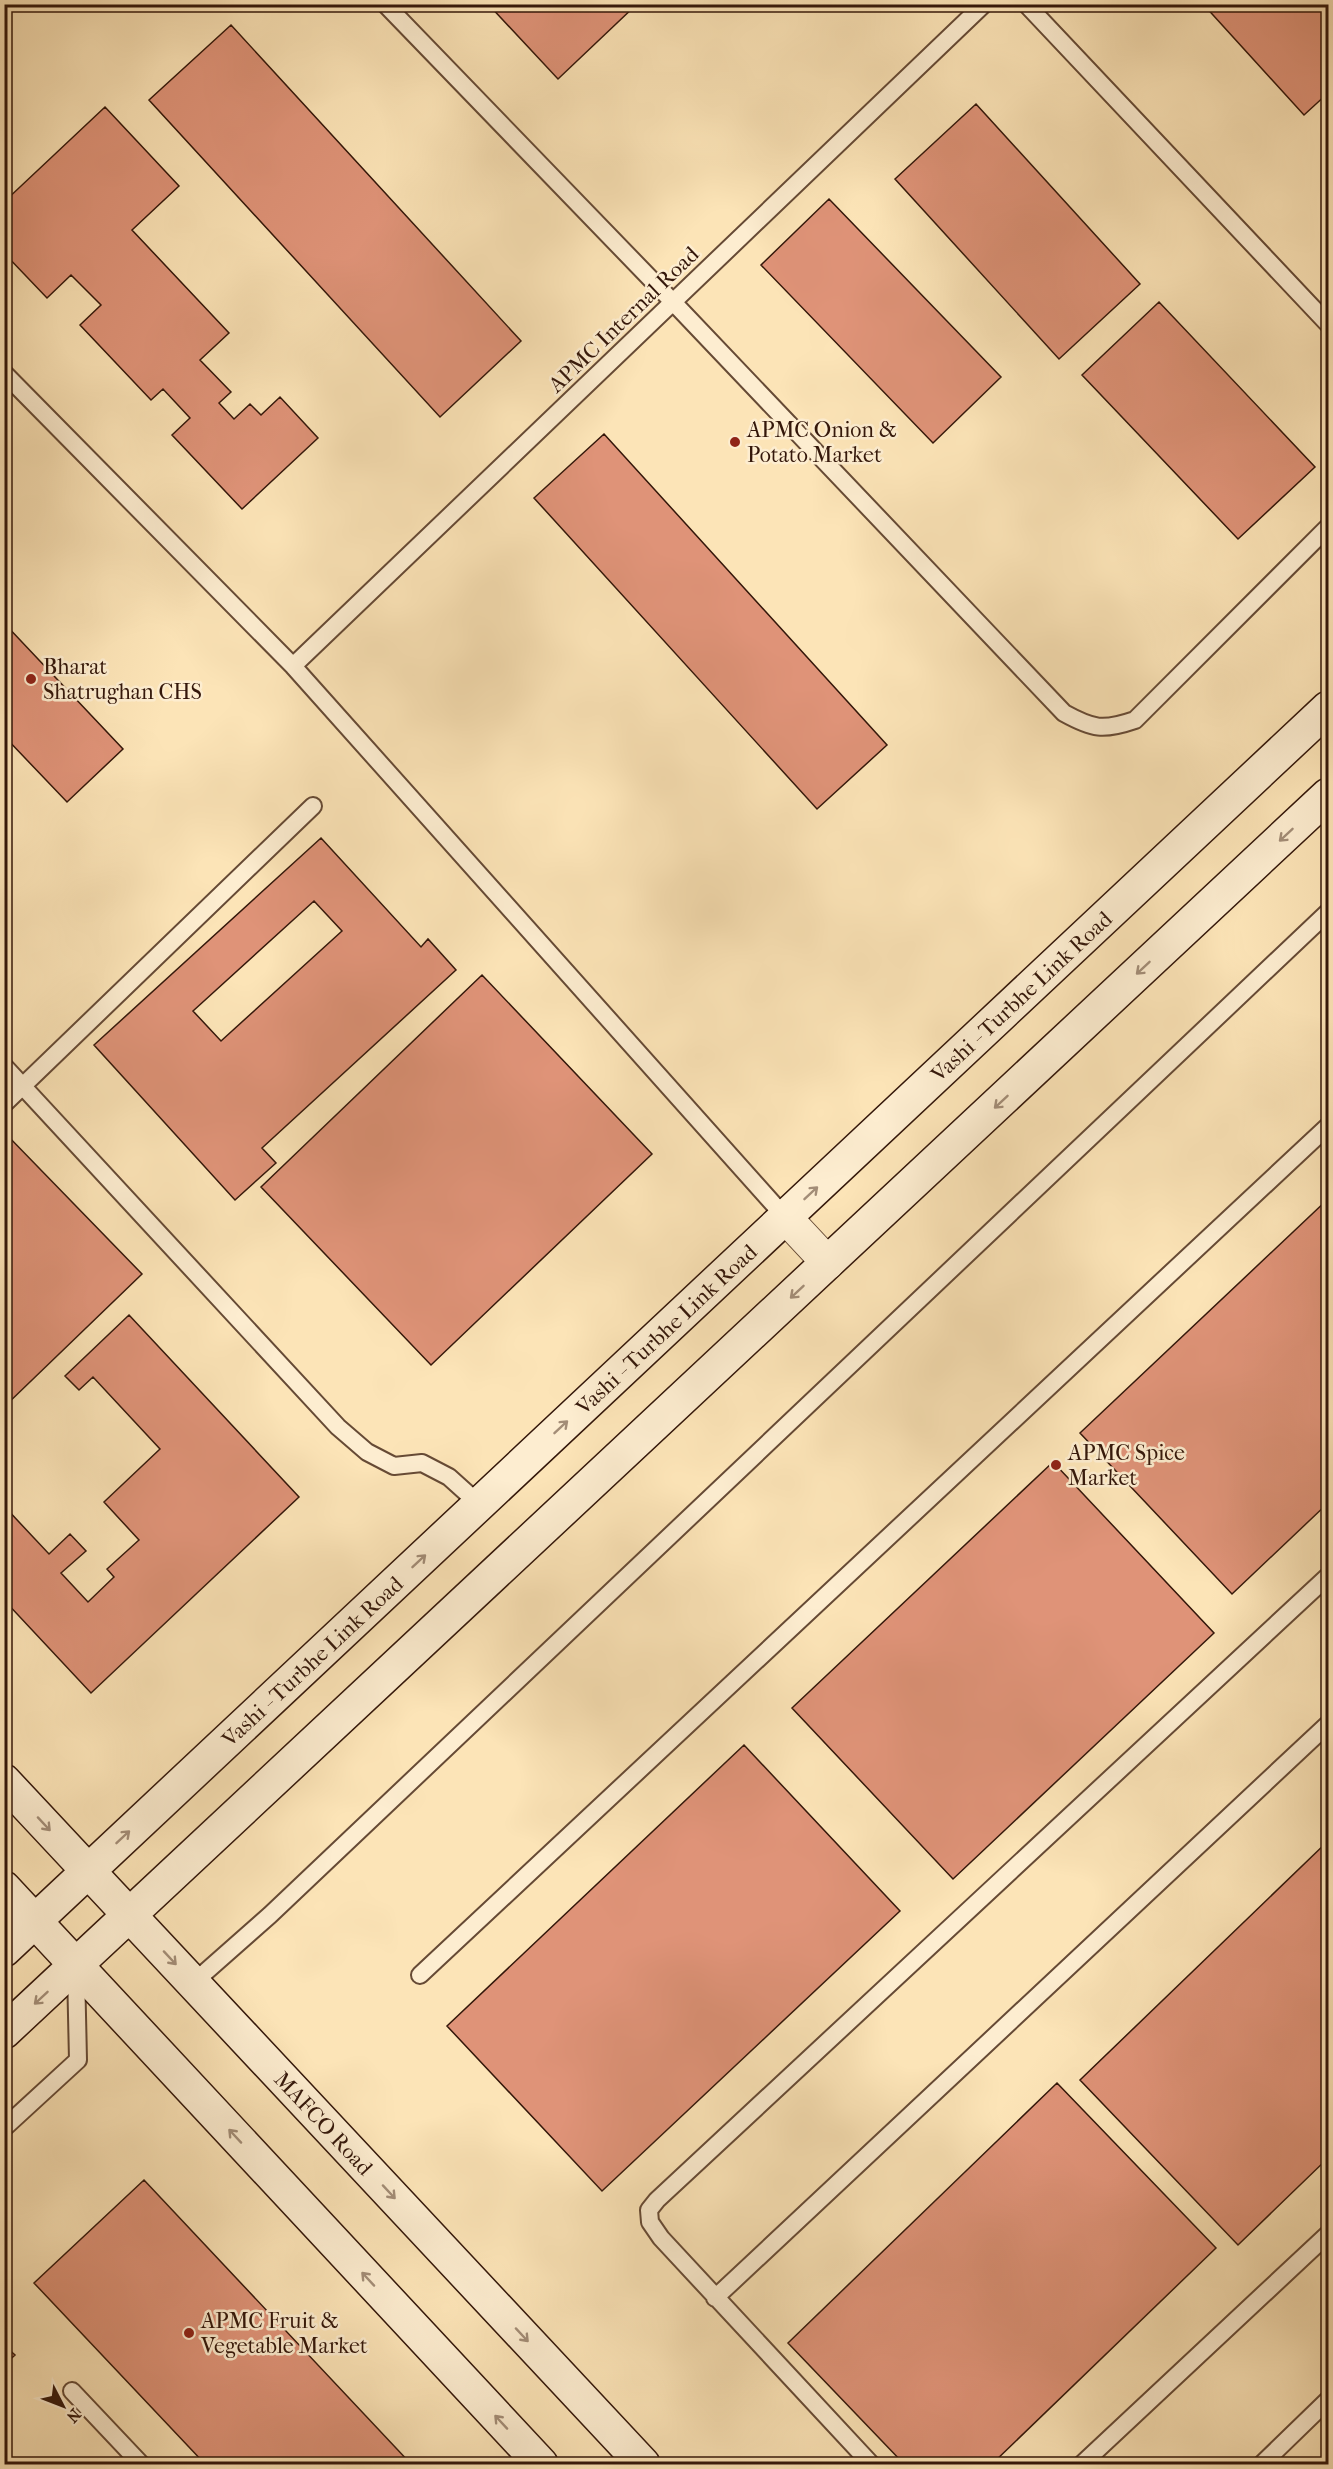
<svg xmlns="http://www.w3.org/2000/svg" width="1333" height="2469" viewBox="0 0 1333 2469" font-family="'IM FELL French Canon',serif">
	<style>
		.building { fill: #df9378; stroke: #34170a; stroke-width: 1.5; fill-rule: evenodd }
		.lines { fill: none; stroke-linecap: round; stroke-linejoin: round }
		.service-casing { stroke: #664a35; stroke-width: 20 }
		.minor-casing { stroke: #664a35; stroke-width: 34 }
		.secondary-casing { stroke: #34170a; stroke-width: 36 }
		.service { stroke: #fdedd0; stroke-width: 16 }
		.minor { stroke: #fdedd0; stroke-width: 32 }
		.secondary { stroke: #fdedd0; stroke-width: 33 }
		.oneway { stroke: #a38d77 }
		.poi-dot { fill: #8f2418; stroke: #fdedd0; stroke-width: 2 }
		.labels { text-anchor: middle; stroke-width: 5; stroke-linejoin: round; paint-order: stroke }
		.street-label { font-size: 22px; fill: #34170a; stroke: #fdedd0 }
		.poi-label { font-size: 22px; fill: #34170a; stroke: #fdedd0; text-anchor: start }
	</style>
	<rect width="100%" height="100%" fill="#fce4b7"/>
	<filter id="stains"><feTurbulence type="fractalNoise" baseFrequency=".00333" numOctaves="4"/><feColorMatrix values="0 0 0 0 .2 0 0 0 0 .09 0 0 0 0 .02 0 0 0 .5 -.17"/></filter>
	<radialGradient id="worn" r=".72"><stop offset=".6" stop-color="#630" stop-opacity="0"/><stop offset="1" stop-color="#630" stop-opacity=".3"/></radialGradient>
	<!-- building -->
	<path class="building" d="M488,4h149l-79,75z
		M1203,4h125v89l-24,22z
		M231,25l290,316 -81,76 -291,-317z
		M976,104l164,180 -81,75 -164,-180z
		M105,107l74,79 -47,44 97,103 -29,27 31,32 -12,11 15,16 16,-15 11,11 19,-18 38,41 -76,71 -70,-74 18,-17 -27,-29 -12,11 -71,-75 21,-20 -30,-30 -24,23 -43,-45v-51z
		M829,199l172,178 -68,66 -172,-178z
		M1159,302l156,165 -77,72 -156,-164z
		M604,434l283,311 -70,64 -283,-311z
		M4,623l119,126 -56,53 -63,-66z
		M321,838l100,109 7,-8 28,31 -194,178 14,15 -41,37 -141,-155zM314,901l28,30 -121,110 -28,-30z
		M482,975l170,179 -221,211 -170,-178z
		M4,1132l138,142 -138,133z
		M1328,1199v304l-96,91 -152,-161z
		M129,1315l170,182 -208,196 -87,-93v-94l45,48 21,-20 16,17 -25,22 27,29 26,-25 -7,-8 32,-29 -35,-38 56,-53 -67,-72 -14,13 -14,-14z
		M1053,1462l161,171 -261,246 -161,-171z
		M744,1745l156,166 -298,280 -155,-165z
		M1328,1841v317l-90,87 -158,-165z
		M1057,2083l159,165 -224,216h-88l-116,-121z
		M144,2180l267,284h-206l-171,-181z
		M4,2345l11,10 -11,10z"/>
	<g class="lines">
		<!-- service casing -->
		<g class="service-casing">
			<path id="service" d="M385,4l288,298 391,411c29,16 39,18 71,7l193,-193
				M1026,4l302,320
				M4,373l289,293 492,551
				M293,666l691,-662
				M4,1066l334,361 29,25 27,14 28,-3 27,14 30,27
				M4,1104l309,-298
				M420,1975l908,-849
				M193,1983l77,-68 1058,-1003
				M4,2128l74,-68 -2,-90
				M715,2298l613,-574
				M72,2391l69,73
				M871,2464l-210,-226 -11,-16 -1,-12 8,-10 671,-624
				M1082,2464l246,-230
				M1262,2464l66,-64"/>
		</g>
		<!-- minor casing -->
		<g class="minor-casing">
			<path id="minor" d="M785,1217l43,46"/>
		</g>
		<!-- secondary casing -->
		<g class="secondary-casing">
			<path id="secondary" d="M4,1781l639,683
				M4,1888l537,576
				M4,1950l1324,-1242
				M4,2032l1324,-1237"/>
		</g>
		<!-- service -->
		<use href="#service" class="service"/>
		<!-- minor -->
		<use href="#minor" class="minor"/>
		<!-- secondary -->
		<use href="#secondary" class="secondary"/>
	</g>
	<!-- one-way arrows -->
	<defs><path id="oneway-shaft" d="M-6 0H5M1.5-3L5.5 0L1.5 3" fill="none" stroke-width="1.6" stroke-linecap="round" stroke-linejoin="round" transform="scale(1.5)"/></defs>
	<g class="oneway">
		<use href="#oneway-shaft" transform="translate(1286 835) rotate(137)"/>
		<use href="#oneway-shaft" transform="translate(1143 968) rotate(137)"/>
		<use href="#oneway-shaft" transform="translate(1001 1102) rotate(137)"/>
		<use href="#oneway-shaft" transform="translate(811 1193) rotate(-43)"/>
		<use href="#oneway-shaft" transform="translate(797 1292) rotate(137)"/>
		<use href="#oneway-shaft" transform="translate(561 1427) rotate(-43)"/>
		<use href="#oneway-shaft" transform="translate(419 1561) rotate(-43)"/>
		<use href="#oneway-shaft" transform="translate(44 1824) rotate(47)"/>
		<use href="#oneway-shaft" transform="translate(123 1837) rotate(-43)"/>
		<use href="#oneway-shaft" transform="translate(170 1958) rotate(47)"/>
		<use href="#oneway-shaft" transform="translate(41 1998) rotate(137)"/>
		<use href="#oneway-shaft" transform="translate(235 2136) rotate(-133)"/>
		<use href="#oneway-shaft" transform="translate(389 2192) rotate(47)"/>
		<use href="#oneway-shaft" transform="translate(368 2279) rotate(-133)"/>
		<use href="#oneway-shaft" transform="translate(522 2335) rotate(47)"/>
		<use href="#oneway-shaft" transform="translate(501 2422) rotate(-133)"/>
	</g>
	<!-- markers -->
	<g class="poi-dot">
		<circle cx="735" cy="442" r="6"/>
		<circle cx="31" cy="679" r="6"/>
		<circle cx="1056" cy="1465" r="6"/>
		<circle cx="189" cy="2333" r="6"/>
	</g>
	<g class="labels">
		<!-- street labels -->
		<g class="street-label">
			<text transform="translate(623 319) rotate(-44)" y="8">APMC Internal Road</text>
			<text transform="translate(1021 996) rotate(-43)" y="8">Vashi - Turbhe Link Road</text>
			<text transform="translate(666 1329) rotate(-43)" y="8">Vashi - Turbhe Link Road</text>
			<text transform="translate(312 1661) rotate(-43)" y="8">Vashi - Turbhe Link Road</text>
			<text transform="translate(324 2123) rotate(47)" y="8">MAFCO Road</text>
		</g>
		<!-- poi labels -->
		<g class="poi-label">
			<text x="747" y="437">APMC Onion &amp;<tspan x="747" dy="25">Potato Market</tspan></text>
			<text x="43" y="674">Bharat<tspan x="43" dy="25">Shatrughan CHS</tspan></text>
			<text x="1068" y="1460">APMC Spice<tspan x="1068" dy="25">Market</tspan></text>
			<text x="201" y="2328">APMC Fruit &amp;<tspan x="201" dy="25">Vegetable Market</tspan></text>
		</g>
	</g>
	<!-- margin -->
	<rect width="1333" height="2469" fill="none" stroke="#fce4b7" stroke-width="24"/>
	<rect x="6" y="6" width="1321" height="2457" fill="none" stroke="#34170a" stroke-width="3"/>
	<rect x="12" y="12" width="1309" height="2445" fill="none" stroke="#34170a" stroke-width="1.5"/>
	<!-- north arrow -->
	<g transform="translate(63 2406) rotate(132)" stroke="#fdedd0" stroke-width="4.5" paint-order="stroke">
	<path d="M0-4.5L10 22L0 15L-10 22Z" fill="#34170a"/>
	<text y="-9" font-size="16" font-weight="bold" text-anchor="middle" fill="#34170a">N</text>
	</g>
	<rect width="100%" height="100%" filter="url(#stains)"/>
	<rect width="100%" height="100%" fill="url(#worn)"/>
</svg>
